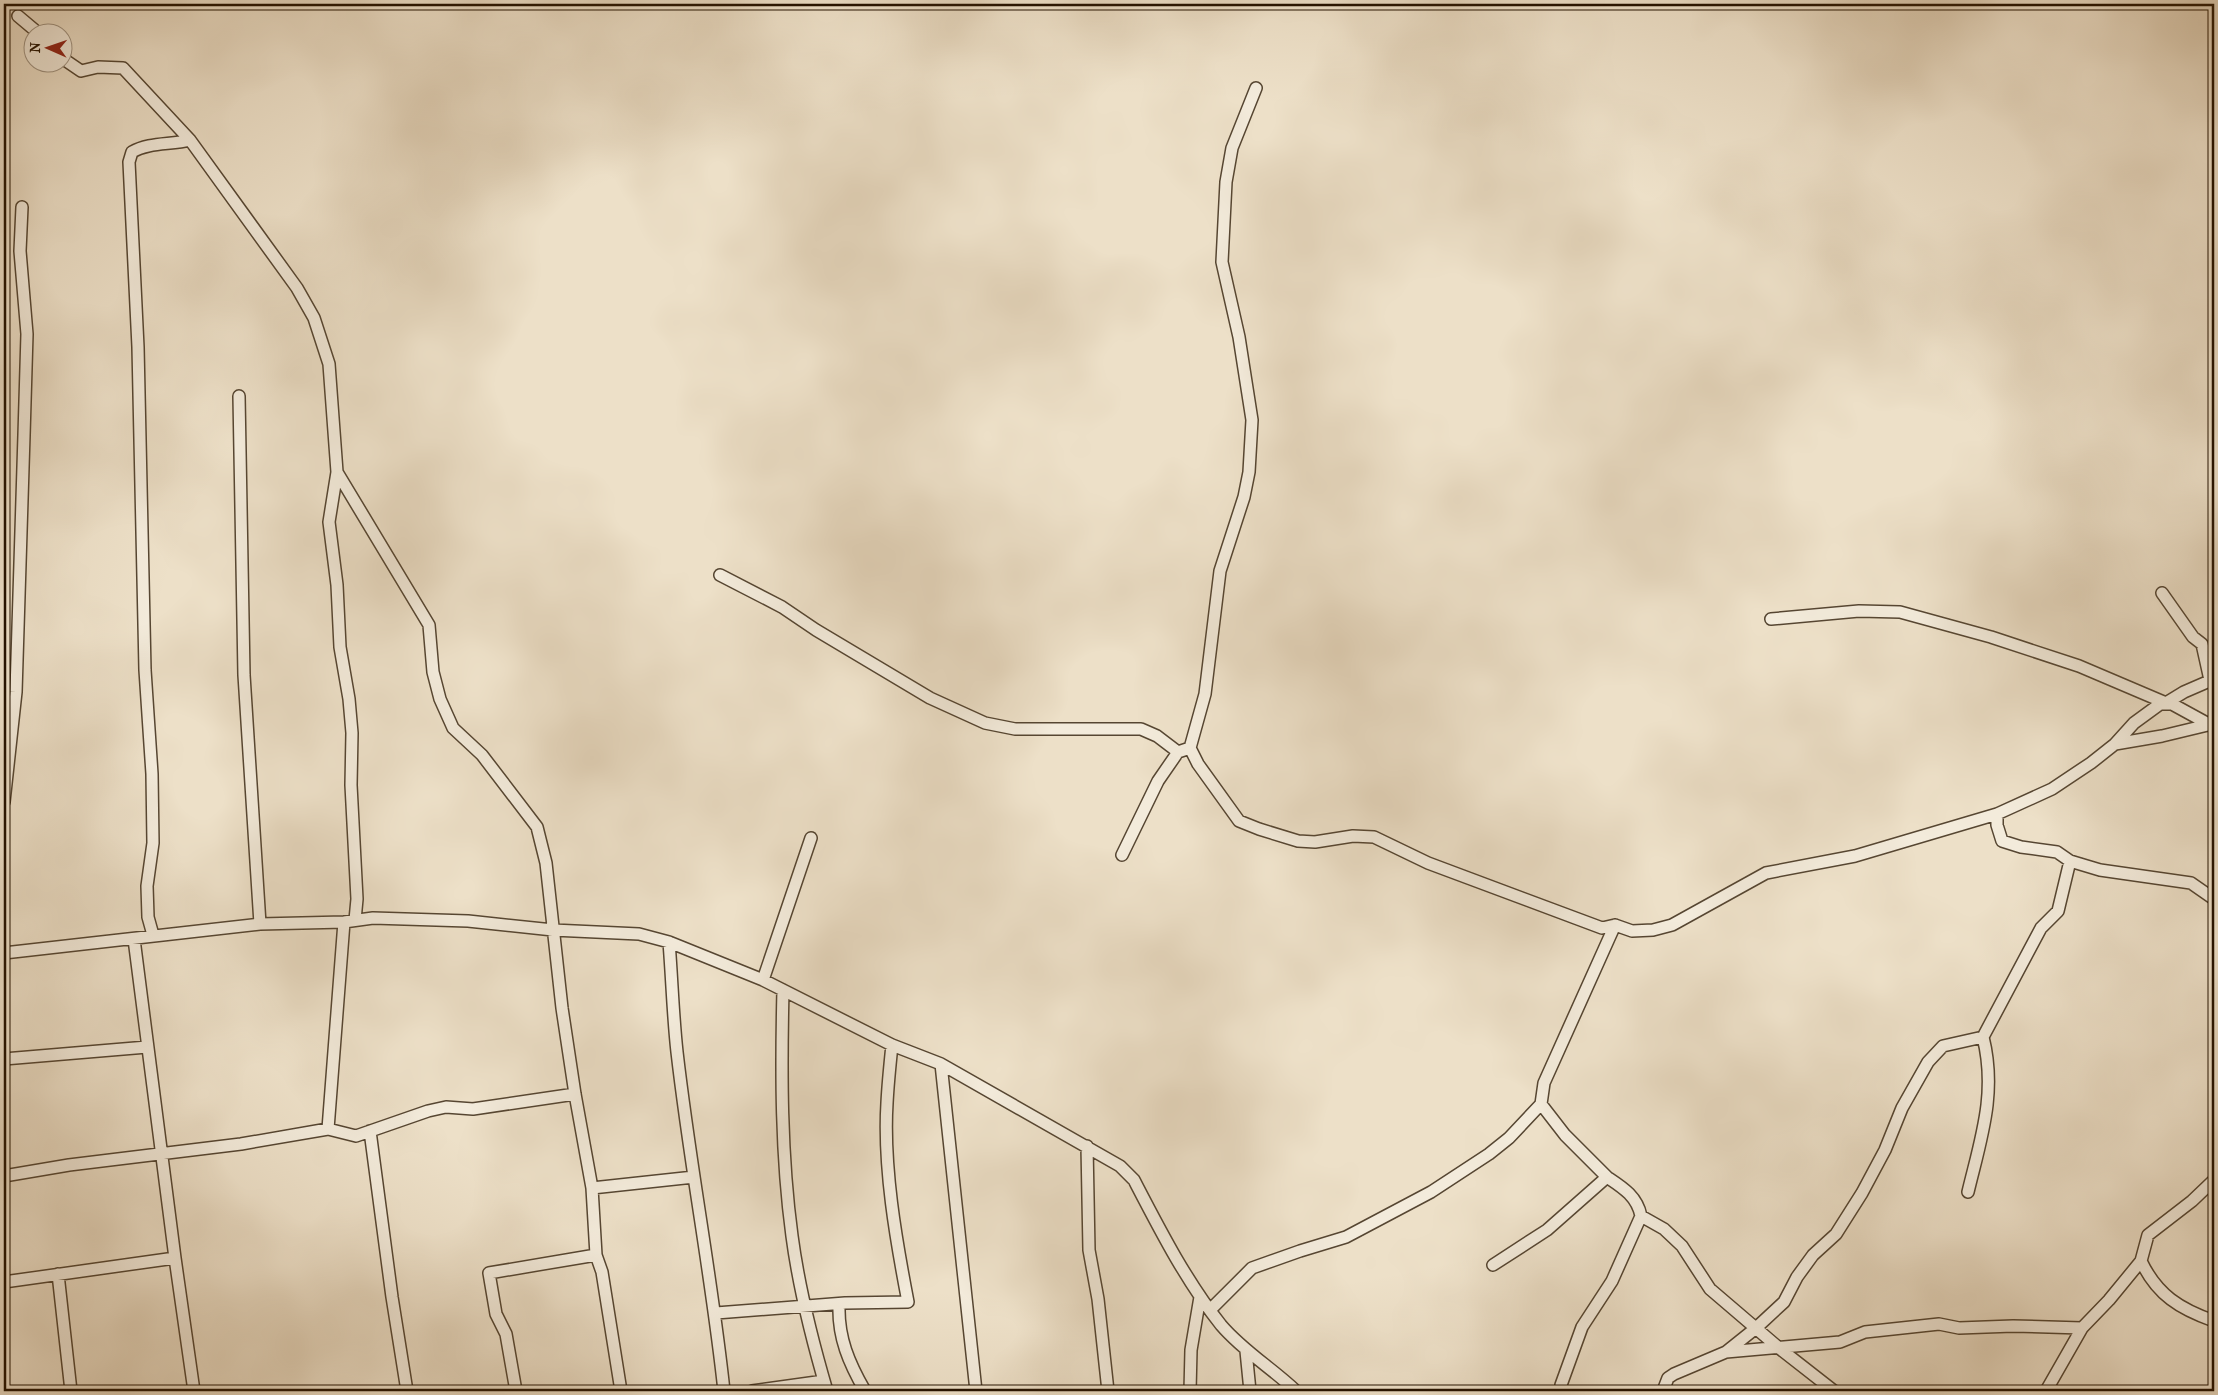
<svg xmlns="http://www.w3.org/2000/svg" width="2218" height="1395" viewBox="0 0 2218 1395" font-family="'IM FELL French Canon',serif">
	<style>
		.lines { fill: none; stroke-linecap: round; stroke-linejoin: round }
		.minor-casing { stroke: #564632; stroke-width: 14 }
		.minor { stroke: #f3ebdb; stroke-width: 11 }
	</style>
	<rect width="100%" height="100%" fill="#ede0c8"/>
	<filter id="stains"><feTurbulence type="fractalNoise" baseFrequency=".004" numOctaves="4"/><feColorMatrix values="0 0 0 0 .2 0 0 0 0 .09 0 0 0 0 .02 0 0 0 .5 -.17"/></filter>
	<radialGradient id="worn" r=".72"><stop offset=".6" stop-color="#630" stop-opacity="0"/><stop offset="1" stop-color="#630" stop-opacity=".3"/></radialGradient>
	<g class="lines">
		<!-- minor casing -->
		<g class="minor-casing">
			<path id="minor" d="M18,16l19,16
				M62,58l19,13 17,-4 25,1 67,72 107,148 17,30 15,46 8,108 92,153 4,47 7,27 13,29 29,27 55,72 9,36 16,145 13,86 17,94 4,67 6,17 19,119
				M1256,88l-24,60 -6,34 -4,80 17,75 13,83 -3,52 -5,25 -24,74 -15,123 -15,54 8,16 41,57 20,8 39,12 17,1 38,-6 21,1 54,26 174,65 13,-3 17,6 21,-1 19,-5 94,-52 89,-17 142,-42 55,-25 39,-26 24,-19 19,-21 26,-19h12l42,23
				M239,396l5,279 16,249
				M337,472l-8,50 8,63 3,62 9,52 3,34 -1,52 6,114 -2,21
				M720,575l62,32 34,23 114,68 55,25 30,6h126l16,7 21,16 12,-4
				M2162,593l31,44 9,7 8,36
				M1771,619l88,-8 41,1 91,25 88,29 87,37 18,-11 30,-13
				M2115,744l47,-8 50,-12
				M4,802l12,-110 8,-257 3,-101 -7,-83 2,-44
				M1997,814v11l5,16 19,6 36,5 13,9 30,9 91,13 23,16
				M1122,855l36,-74 20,-29
				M153,935l-5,-18 -1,-31 6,-43 -1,-69 -7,-104 -7,-323 -9,-185 3,-10c17,-10 39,-7 58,-12
				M134,939l41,319 19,133
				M669,942c3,37 4,74 8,110 13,114 35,226 47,339
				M4,953l256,-29 84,-2 29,-4 95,3 85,9 86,4 30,8 94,38 129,65 49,19 179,102 14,14c26,50 52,101 87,145 22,26 51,43 75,66
				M763,980l48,-142
				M783,990c-2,82 -2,165 9,246 7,53 20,104 35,155
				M4,1059l143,-12
				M941,1064l35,327
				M328,1129l16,-207
				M370,1131l22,166 15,94
				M1087,1146l2,104 9,49 10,92
				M4,1176l65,-11 172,-21 87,-15 28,7 72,-25 18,-4 27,2 102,-15
				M1607,1177l-42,-42 -24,-31 3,-21 71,-158
				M2214,1180l-22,21 -44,34 -7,26c16,34 39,48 73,60
				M592,1188l102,-11
				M1968,1192c13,-54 29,-99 15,-155
				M1641,1216l23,13 18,17 28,43 69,59 55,43
				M1493,1265l54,-35 60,-53c15,10 30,19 34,39l-29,65 -30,46 -21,58v6
				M58,1274l13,117
				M4,1282l171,-24
				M839,1305c-1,33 10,58 26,86
				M1211,1309l41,-41 48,-17 46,-14 85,-45 58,-38 20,-16 32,-34
				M716,1313l129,-10 63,-1c-12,-62 -25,-136 -21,-199 1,-20 3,-39 5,-58
				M1246,1351l4,40
				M1726,1352l30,-24 28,-26 13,-25 16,-22 23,-21 26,-41 23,-43 17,-42 26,-46 15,-16 40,-9 58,-109 17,-17 12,-50
				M516,1391l-10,-57 -10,-20 -7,-41 107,-18
				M752,1391l72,-10
				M1190,1391l1,-41 9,-53
				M1663,1391l5,-13 6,-4 52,-22 114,-10 25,-10 74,-8 20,4 54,-2 69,2
				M2046,1391l36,-63 27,-28 32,-39"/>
		</g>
		<!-- minor -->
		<use href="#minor" class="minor"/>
	</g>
	<!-- margin -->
	<rect width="2218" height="1395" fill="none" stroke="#ede0c8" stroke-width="20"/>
	<rect x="5" y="5" width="2208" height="1385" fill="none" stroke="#241200" stroke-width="2.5"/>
	<rect x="10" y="10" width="2198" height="1375" fill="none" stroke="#241200"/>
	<!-- north arrow -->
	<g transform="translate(48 48) rotate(272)"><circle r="24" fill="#f3ebdb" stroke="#a09483"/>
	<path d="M0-4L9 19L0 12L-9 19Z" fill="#8f2418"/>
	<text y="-8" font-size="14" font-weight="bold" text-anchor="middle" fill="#241200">N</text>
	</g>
	<rect width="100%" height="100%" filter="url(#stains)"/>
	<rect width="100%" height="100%" fill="url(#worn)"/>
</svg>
